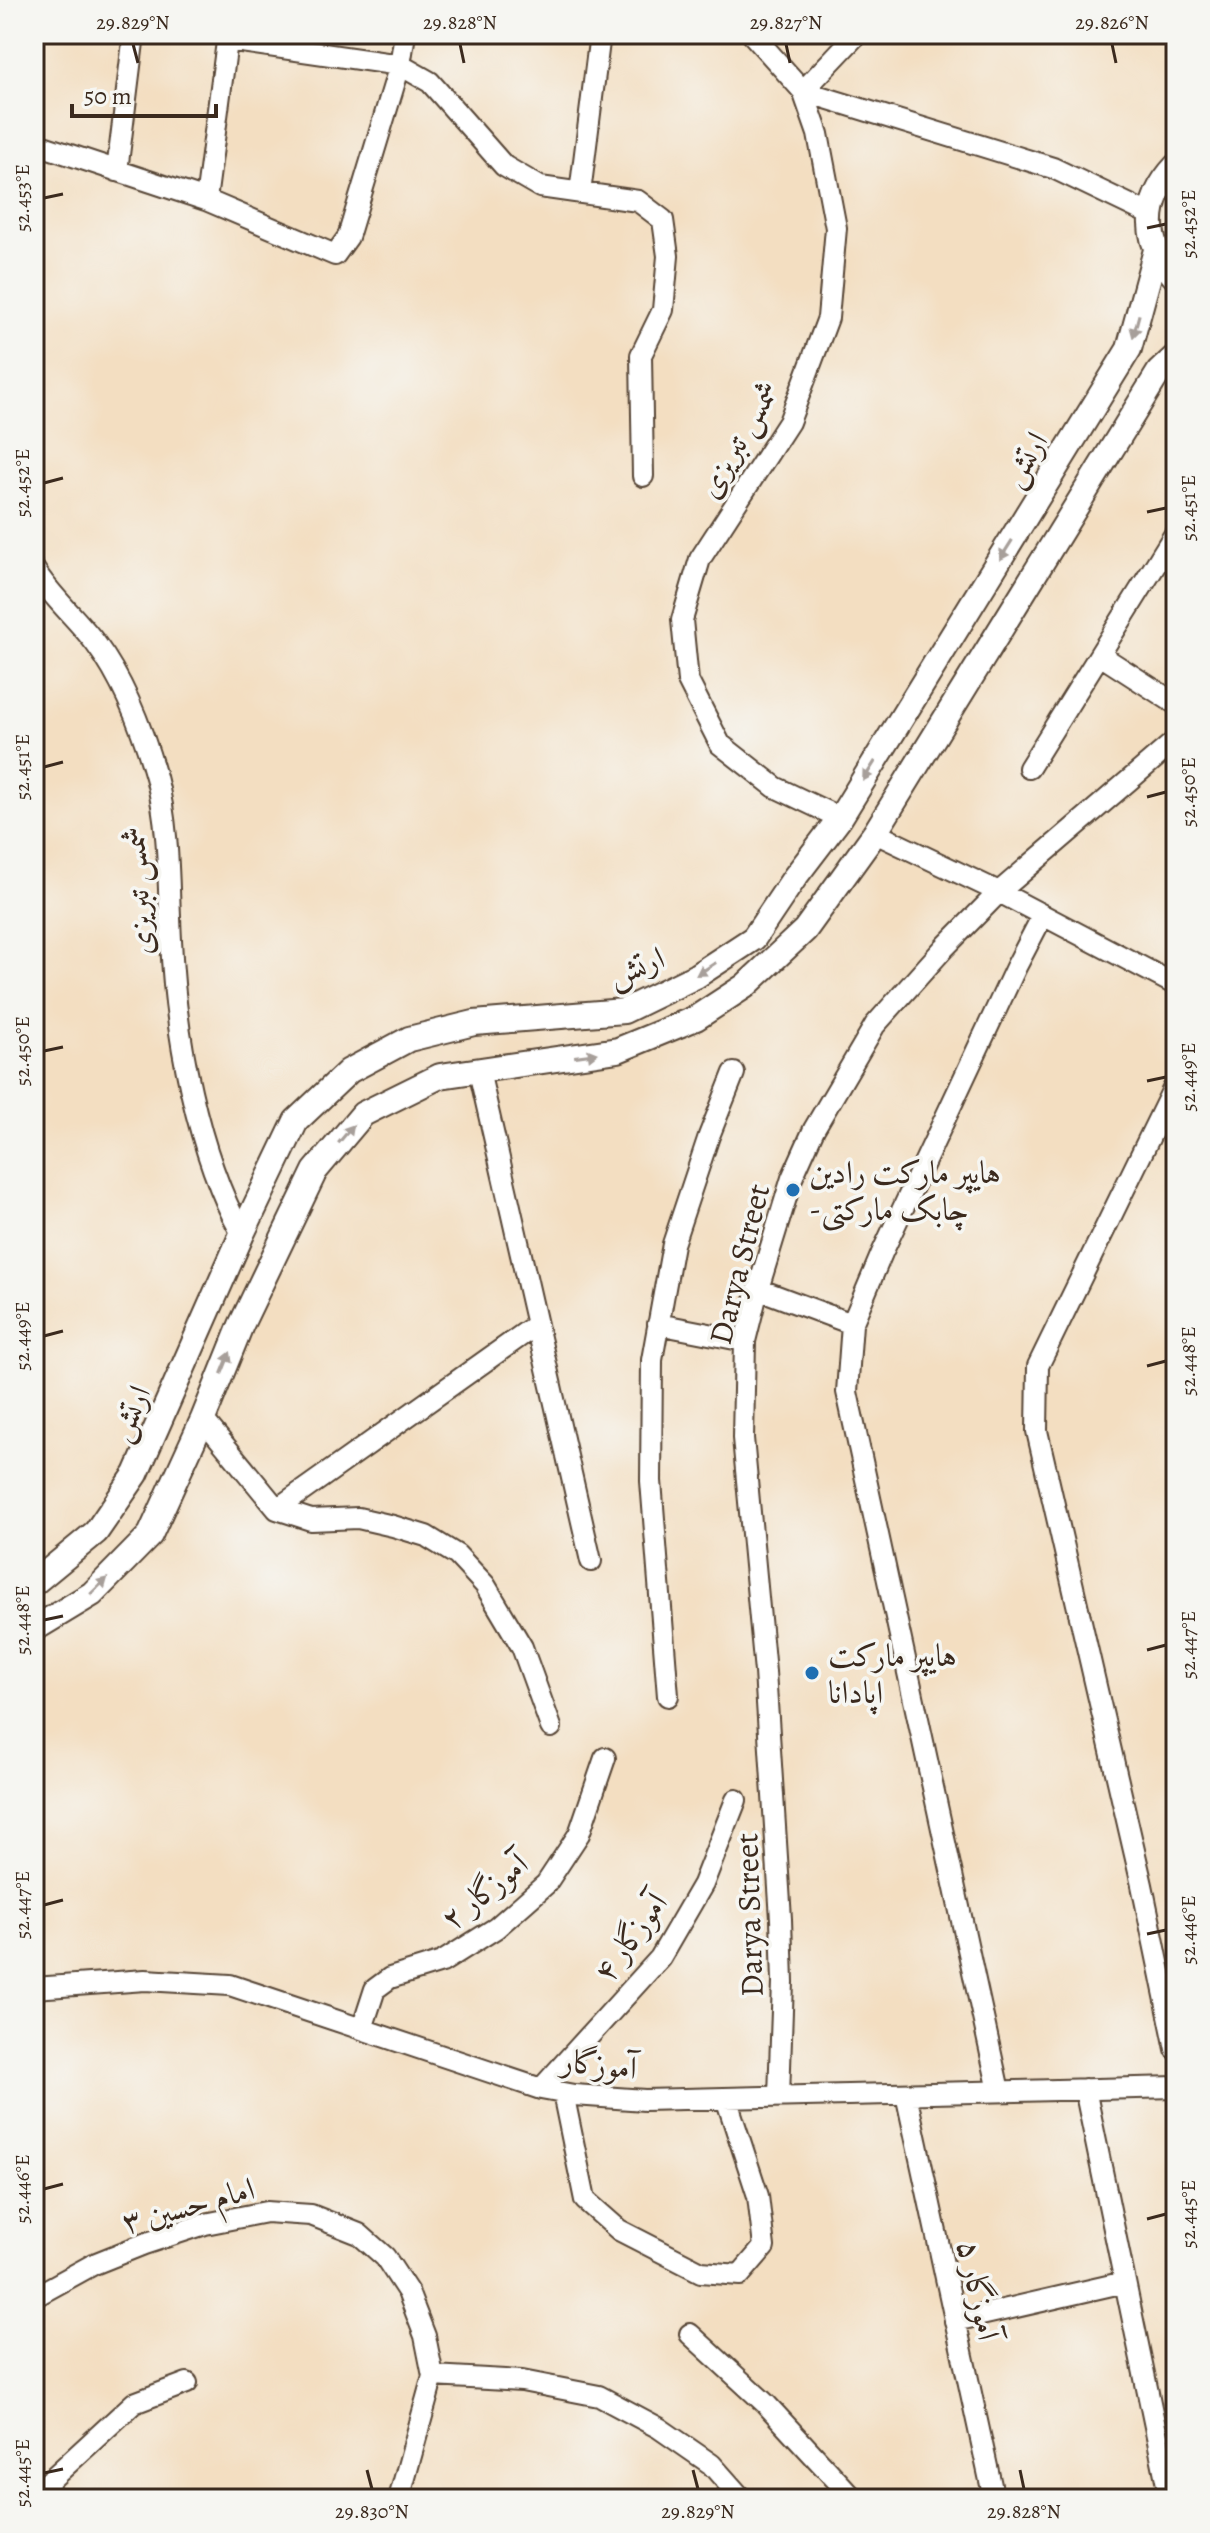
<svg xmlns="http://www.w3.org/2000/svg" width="1210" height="2533" viewBox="0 0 1210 2533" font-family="Alegreya,Amiri,serif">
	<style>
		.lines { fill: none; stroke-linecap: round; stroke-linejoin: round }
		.minor-casing { stroke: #574536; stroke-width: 24 }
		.major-casing { stroke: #574536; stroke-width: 28 }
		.minor { stroke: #fff; stroke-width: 20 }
		.major { stroke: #fff; stroke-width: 24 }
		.oneway { fill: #a79f9a }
		.ticks { fill: none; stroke: #3b2a1e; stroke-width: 3 }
		.poi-dot { fill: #1f6fb2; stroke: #f6f6f2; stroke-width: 3 }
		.labels { text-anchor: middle; stroke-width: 7; stroke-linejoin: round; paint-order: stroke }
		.street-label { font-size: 32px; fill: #3b2a1e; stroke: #f6f6f2 }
		.poi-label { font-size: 32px; fill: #3b2a1e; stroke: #f6f6f2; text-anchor: start }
		.neatline { fill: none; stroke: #3b2a1e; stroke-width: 3 }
		.ticks-label { font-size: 20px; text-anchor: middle; fill: #3b2a1e }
	</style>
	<rect width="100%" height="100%" fill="#f6f6f2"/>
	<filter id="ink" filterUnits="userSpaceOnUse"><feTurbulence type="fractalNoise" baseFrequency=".0125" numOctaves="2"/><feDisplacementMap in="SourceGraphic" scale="16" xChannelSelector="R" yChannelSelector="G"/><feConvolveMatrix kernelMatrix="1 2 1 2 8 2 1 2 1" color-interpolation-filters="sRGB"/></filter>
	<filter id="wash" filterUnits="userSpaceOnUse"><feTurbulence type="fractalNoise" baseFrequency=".006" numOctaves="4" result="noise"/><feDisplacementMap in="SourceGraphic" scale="32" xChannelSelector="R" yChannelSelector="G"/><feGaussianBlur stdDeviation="1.8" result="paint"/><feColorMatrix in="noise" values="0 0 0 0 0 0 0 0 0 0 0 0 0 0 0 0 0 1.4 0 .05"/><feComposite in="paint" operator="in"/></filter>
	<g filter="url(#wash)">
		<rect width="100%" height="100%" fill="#f3dec1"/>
	</g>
	<g filter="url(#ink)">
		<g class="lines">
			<!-- minor casing -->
			<g class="minor-casing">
				<path id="minor" d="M752,34l51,57 15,43 18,94 -8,90 -39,104 -89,137 -18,61 6,61 32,63 55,43 65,31
					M857,34l-54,57 250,77 98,47
					M227,40l173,25 30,17 74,84 36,21 98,14 25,19 5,36 -5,54 -22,45 2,121
					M34,143l172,57 129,55 13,-18 52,-172 5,-31
					M117,171l17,-137
					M580,193l20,-159
					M206,200l22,-166
					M34,569c17,28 43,49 62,75 29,39 47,87 60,133 14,53 12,109 15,163 4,93 26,213 71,294
					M1100,655l76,49
					M1029,768l147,-236
					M875,833l124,59 177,93
					M479,1071l112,490
					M1176,1083l-138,283 -1,65 105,454 34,164
					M758,1289l94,35
					M658,1324l87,17
					M203,1419l74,90 34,11 47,-2 35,8 33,10 31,19 28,30 37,62 29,80
					M277,1509l259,-184
					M668,1696l-17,-215 1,-121 21,-116 36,-108 25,-63
					M34,1988l111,-8 85,5 311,104 33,6 71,5 531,-13
					M362,2029l13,-40 15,-11 52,-16 54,-34 50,-44 33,-50 26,-76
					M541,2089l119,-131 43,-74 33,-84
					M1085,2089l85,410
					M999,2091l-152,-699 5,-68 30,-71 134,-286 27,-52
					M563,2093l22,107 34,30 82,42 39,3 24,-28 -6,-51 -32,-98
					M906,2094l88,405
					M779,2096l4,-114 -2,-63 -16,-247 -22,-234 2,-97 13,-52 34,-111 22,-49 61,-104 69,-77 55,-56 177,-152
					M34,2297l60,-33 50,-20 61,-20 61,-12 45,3 48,19 26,23 23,35 17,44 8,40 -34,123
					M955,2321l170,-39
					M690,2334l76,70 88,95
					M433,2376l89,5 77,15 60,32 52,36 31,35
					M34,2495l100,-92 53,-20"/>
			</g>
			<!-- major casing -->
			<g class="major-casing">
				<path id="major" d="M1176,166c-34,36 -33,77 0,112
					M34,1583l62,-51 40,-58 106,-240 54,-113 53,-50 60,-32 65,-16 150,-12 72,-35 58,-38 41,-61 45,-59 289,-469 27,-99
					M34,1629l58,-35 58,-59 53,-116 38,-94 74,-154 48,-57 77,-38 178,-26 78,-32 49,-32 60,-56 70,-97 284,-461 17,-16"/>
			</g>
			<!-- minor -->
			<use href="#minor" class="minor"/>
			<!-- major -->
			<use href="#major" class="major"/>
		</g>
		<!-- one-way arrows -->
		<defs><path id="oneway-solid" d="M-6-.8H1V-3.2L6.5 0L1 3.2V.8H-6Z" transform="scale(2)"/></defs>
		<g class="oneway">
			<use href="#oneway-solid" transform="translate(1136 326) rotate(105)"/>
			<use href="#oneway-solid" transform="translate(1006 550) rotate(122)"/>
			<use href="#oneway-solid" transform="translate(869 771) rotate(122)"/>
			<use href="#oneway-solid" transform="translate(706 969) rotate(147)"/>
			<use href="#oneway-solid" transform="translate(586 1055) rotate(-8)"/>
			<use href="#oneway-solid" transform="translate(346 1134) rotate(-50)"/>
			<use href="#oneway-solid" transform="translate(226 1363) rotate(-68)"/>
			<use href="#oneway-solid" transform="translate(99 1586) rotate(-44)"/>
		</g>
	</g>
	<!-- ticks -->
	<path class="ticks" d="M133,44l5,19M460,44l4,19M786,44l4,19M1112,44l4,19M44,198l19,-4M1147,228l19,-4M44,483l19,-5M1147,512l19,-4M44,767l19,-5M1147,797l19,-5M44,1051l19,-4M1147,1081l19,-4M44,1336l19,-5M1147,1366l19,-5M44,1620l19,-4M1147,1650l19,-5M44,1905l19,-5M1147,1934l19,-4M44,2189l19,-5M1147,2219l19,-5M367,2470l5,19M693,2470l5,19M1020,2470l4,19M44,2473l19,-4"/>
	<!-- markers -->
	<g class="poi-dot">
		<circle cx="793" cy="1190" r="8"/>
		<circle cx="812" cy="1673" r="8"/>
	</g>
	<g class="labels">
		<!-- street labels -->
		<g class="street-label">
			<text transform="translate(738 439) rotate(-60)" y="11">شمس تبریزی</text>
			<text transform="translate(1024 459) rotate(-58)" y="11">ارتش</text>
			<text transform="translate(137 891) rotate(-94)" y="11">شمس تبریزی</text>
			<text transform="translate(636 966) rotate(-21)" y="11">ارتش</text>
			<text transform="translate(739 1264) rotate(-76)" y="11">Darya Street</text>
			<text transform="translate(129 1413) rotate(-65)" y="11">ارتش</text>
			<text transform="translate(484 1891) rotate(-39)" y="11">آموزگار ۲</text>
			<text transform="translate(749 1915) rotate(-92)" y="11">Darya Street</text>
			<text transform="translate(630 1937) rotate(-54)" y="11">آموزگار ۴</text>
			<text transform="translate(599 2064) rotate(6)" y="11">آموزگار</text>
			<text transform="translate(188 2205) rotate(-15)" y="11">امام حسین ۳</text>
			<text transform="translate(979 2290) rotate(78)" y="11">آموزگار ۵</text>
		</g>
		<!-- poi labels -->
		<g class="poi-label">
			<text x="809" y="1183">هایپر مارکت رادین<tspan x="809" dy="37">-چابک مارکتی</tspan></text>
			<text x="828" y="1666">هایپر مارکت<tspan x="828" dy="37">اپادانا</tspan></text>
		</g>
	</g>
	<!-- margin -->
	<rect width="1210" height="2533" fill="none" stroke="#f6f6f2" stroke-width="88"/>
	<!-- scale -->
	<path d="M72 104v12h144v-12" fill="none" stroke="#3b2a1e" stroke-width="4"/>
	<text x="84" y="104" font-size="24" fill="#3b2a1e" stroke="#f6f6f2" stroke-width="6" paint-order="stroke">50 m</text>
	<rect x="44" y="44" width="1122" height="2445" class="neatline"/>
	<g class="ticks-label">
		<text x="133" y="29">29.829°N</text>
		<text x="460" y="29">29.828°N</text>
		<text x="786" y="29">29.827°N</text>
		<text x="1112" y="29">29.826°N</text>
		<text transform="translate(22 198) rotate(-90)" y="7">52.453°E</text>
		<text transform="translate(1188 224) rotate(-90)" y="7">52.452°E</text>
		<text transform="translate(22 483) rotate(-90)" y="7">52.452°E</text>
		<text transform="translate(1188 508) rotate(-90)" y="7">52.451°E</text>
		<text transform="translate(22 767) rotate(-90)" y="7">52.451°E</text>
		<text transform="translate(1188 792) rotate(-90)" y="7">52.450°E</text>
		<text transform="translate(22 1051) rotate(-90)" y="7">52.450°E</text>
		<text transform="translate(1188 1077) rotate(-90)" y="7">52.449°E</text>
		<text transform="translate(22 1336) rotate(-90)" y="7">52.449°E</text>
		<text transform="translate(1188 1361) rotate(-90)" y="7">52.448°E</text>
		<text transform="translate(22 1620) rotate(-90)" y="7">52.448°E</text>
		<text transform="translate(1188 1645) rotate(-90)" y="7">52.447°E</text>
		<text transform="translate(22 1905) rotate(-90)" y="7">52.447°E</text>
		<text transform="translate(1188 1930) rotate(-90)" y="7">52.446°E</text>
		<text transform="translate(22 2189) rotate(-90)" y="7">52.446°E</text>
		<text transform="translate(1188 2214) rotate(-90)" y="7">52.445°E</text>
		<text transform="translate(22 2473) rotate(-90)" y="7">52.445°E</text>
		<text x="372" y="2518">29.830°N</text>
		<text x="698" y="2518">29.829°N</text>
		<text x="1024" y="2518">29.828°N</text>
	</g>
</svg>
